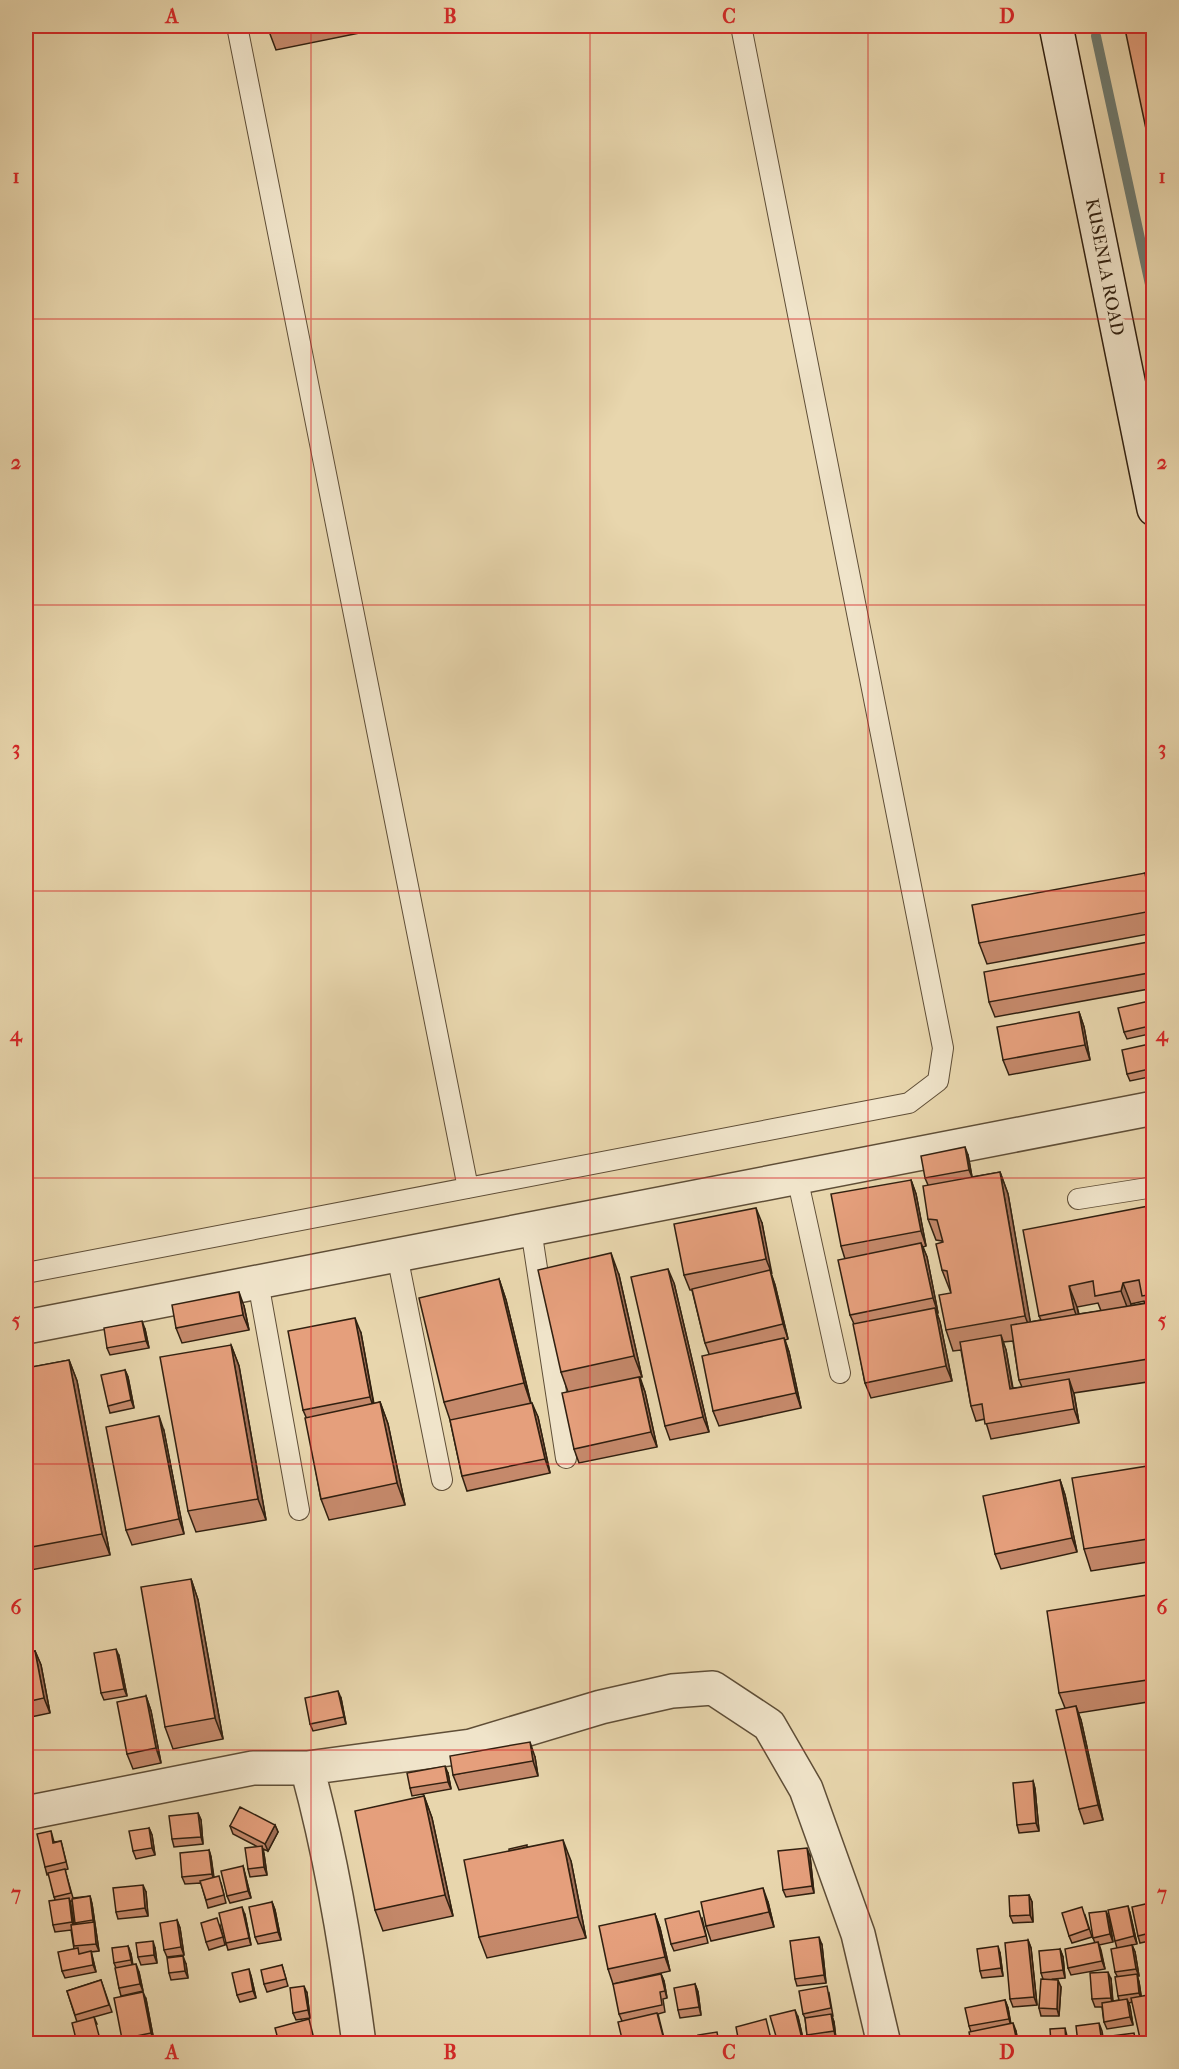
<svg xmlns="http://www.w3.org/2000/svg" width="1179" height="2069" viewBox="0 0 1179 2069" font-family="'IM FELL French Canon',serif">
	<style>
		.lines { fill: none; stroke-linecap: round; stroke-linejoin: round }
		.stream { stroke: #6f7b71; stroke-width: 10 }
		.lane-casing { stroke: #5f4e37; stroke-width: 22 }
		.street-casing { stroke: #5f4e37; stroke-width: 36 }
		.secondary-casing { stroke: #312010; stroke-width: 36 }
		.lane { stroke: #f0e4ca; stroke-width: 20 }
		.street { stroke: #f0e4ca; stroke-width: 33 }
		.secondary { stroke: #f0e4ca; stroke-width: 33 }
		.wall { fill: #c5896b; stroke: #312010; stroke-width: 1.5; fill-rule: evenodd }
		.shaded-wall { fill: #a06f57; stroke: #312010; stroke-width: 1.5 }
		.building { fill: #e59f7c; stroke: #312010; stroke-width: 1.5 }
		.grid { fill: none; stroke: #d62828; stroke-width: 1.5; stroke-opacity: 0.55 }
		.labels { text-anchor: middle; stroke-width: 6; stroke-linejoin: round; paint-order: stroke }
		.street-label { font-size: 18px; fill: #312010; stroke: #f0e4ca }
		.neatline { fill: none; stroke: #d62828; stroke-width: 2 }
		.grid-label { font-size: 20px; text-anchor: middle; font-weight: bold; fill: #d62828 }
	</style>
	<rect width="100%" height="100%" fill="#e8d6ad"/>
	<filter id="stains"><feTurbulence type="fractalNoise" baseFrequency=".00333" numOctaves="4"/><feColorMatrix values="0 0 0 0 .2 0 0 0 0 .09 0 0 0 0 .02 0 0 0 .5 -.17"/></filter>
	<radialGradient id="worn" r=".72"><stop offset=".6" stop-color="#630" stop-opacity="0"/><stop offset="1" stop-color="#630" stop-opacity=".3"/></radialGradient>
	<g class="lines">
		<!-- stream -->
		<path class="stream" d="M1096,36l58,267"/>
		<!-- lane casing -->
		<g class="lane-casing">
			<path id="lane" d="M237,26l231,1162
				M797,1177l43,196
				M1078,1199l76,-12
				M531,1229l35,229
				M397,1255l45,225
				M26,1273l883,-170 29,-22 5,-33 -202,-1022
				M258,1282l41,228"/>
		</g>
		<!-- street casing -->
		<g class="street-casing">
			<path id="street" d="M26,1327l1128,-219
				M307,1768l164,-22 130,-39 71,-16 41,-3 56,37 37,64 52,145 26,110
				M26,1813l227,-45h54c25,90 40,183 52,276"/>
		</g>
		<!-- secondary casing -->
		<g class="secondary-casing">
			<path id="secondary" d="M1056,26l98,483"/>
		</g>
		<!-- lane -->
		<use href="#lane" class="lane"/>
		<!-- street -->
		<use href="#street" class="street"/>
		<!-- secondary -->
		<use href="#secondary" class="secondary"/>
	</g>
	<!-- wall -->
	<path class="wall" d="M267,26h127l-118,24z
		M1145,873l9,26v34l-167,31 -8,-21z
		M1154,941v47l-159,29 -6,-15z
		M1154,1000v33l-27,6 -3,-7z
		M1079,1012l5,15 6,33 -81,15 -6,-15z
		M1154,1043v33l-24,5 -3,-7z
		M968,1155l4,22 28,-5 8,22 22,128 11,-2 -2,-4 115,-111v176l-80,12 5,30 -88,16 -6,-20 -9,2 -5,-15 -10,-56 -8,1 -7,-21 5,-37 -9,-23v-29l-6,-1 -8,-21v-34l-3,-7zM1144,1301l1,2 -15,3 1,-2zM1098,1303l3,8 -22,3 -2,-7zM1013,1341l6,39 3,7 -9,1 -7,-38 -3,-8z
		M911,1180l5,14 10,52 -3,1 4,10 11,56h-1l3,9 12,59 -81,17 -6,-15 -11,-59 -4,-9 -5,-56 -4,-13z
		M762,1223l9,51 4,11 13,54 -3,1 4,12 12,56 -82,18 -6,-15 -4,-57 -4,-11 -13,-53h-2l-6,-15z
		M619,1275l23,102h-2l5,15 12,55 -78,16 -5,-14 -6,-57 -7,-20z
		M499,1279l7,21 25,103 7,14 12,56 -83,18 -5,-15 -12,-56 -6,-18z
		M674,1283l35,149 -39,8 -5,-14z
		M244,1306l5,24 -67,13 -6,-15z
		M145,1329l4,19 -39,7 -3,-7z
		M361,1333l13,71 6,-2 8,22 17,81 -76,15 -8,-21 -15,-82 -3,-7z
		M231,1345l8,21 27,154 -70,12 -8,-21z
		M69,1360l8,21 33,174 -79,15 -5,-16v-186z
		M125,1370l3,7 6,31 -24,5 -2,-7z
		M164,1431l20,103 -52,11 -6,-15z
		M1154,1465v96l-63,10 -7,-22z
		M1060,1480l5,15 12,57 -76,17 -6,-15z
		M191,1579l7,21 25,139 -50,10 -8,-22z
		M1154,1594v107l-76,12 3,7 22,100 -19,4 -5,-15 -14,-101 -6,-15z
		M35,1651l6,14 9,48 -24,5v-65z
		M119,1656l8,40 -23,4 -3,-7z
		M146,1696l5,15 10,52 -28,6 -6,-15z
		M341,1698l5,26 -33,7 -3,-7z
		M535,1757l3,19 -79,14 -6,-15z
		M448,1773l3,16 -39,7 -2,-8z
		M1033,1781l2,8 4,42 -20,2 -2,-8z
		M424,1796l8,22 21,98 -70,15 -8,-21z
		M198,1813l3,7 2,24 -29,3 -2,-8z
		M275,1825l3,7 -10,19 -5,-2 1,5 3,21 -17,2 -2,-8 10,-22 -25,-13 -3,-8z
		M149,1828l3,7 3,20 -19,4 -3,-8z
		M51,1831l3,11 7,-1 7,28 -3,1 8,28 17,-2 2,8 7,47 -8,1 5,20 -31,6 -3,-7 12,-22 -3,-19 -16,2 -2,-7 2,-25 -6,-26 -2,1 -2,-8zM70,1901h2l4,23h-2l-3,-18z
		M527,1847l44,14 15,77 -99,20 -8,-21z
		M209,1850l2,7 3,20 7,6 5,20 -18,5 -7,-25 -16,1 -3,-7z
		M810,1856l4,37 -28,4 -3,-7z
		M243,1866l8,32 -21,5 -3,-7z
		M146,1892l2,24 -30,3 -2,-7z
		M1029,1895l3,7 1,20 -20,1 -3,-7z
		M272,1902l3,8 6,30 -23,4 -3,-7z
		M768,1902l6,25 -63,14 -5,-15z
		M1153,1911l1,29 -14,3 -2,-7z
		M1130,1913l7,31 -5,1 3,7 4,24h-2l2,6 2,14 -9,6 -3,1 4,22 -26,4 -3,-7 -2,-15h-7l-3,-8 19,-20 2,22 6,-1 -1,-4 -1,-20 -2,-4 2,-24 -2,-7z
		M655,1914l5,14 10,43 -57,13 -5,-15z
		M245,1915l6,30 -23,5 -2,-7z
		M1085,1915l7,22 -20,6 -3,-7z
		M702,1918l6,25 -34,8 -3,-7z
		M1109,1918l4,24 -14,3 6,24 -34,6 -3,-7 27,-25 -2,-5z
		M177,1920l3,8 4,27 -17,2 -3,-7z
		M220,1925l5,20 -16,5 -3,-8z
		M1028,1940l3,8 6,57 -24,2 -3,-8z
		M822,1945l4,38 -29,3 -2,-7z
		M128,1946l3,8 2,11 6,7 4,19 -22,5 -2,-8 -3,-20 -2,-5z
		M155,1948l2,15 -16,2 -3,-8z
		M1060,1949l3,8 2,21 -12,1 8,8 -2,29h-18l-2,-8 4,-29 -2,-6z
		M1000,1953l3,23 -21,2 -2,-7z
		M186,1964l2,14 -17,2 -2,-7z
		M282,1965l6,21 -21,6 -3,-8z
		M661,1974l3,7 3,17 -4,1 2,13 -7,2 7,28 13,-4 2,5h-57l-1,-22 -3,-7z
		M251,1976l5,22 -16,4 -3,-7z
		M101,1980l11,32 -18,5 3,7 -20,-2 -10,-31z
		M695,1984l3,8 3,23 -21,3 -2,-8z
		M307,1993l3,25 -14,2 -3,-7z
		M829,1993l4,23h-1l2,6 2,17 -26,4 -3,-8 -2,-17 -2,-4z
		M146,1999l8,42 -13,2h-17l-2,-4z
		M1005,2000l3,8 3,16 5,7 2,12h-47v-11l-2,-6z
		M798,2017l6,26h-26z"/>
	<!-- shaded-wall -->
	<path class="shaded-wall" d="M1145,873l8,21 1,20 -2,-3z
		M1079,1012l5,15 6,33 -5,-15z
		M965,1147l3,8 4,22 -3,-7z
		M1000,1172l8,22 25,143 -8,-21z
		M911,1180l5,14 10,52 -5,-15z
		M756,1208l6,15 10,51 -6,-15z
		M921,1243l6,14 11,56 -5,-15z
		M611,1253l8,22 23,102 -8,-21z
		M668,1269l6,14 35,149 -6,-15z
		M770,1270l5,15 13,54 -5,-15z
		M499,1279l7,21 25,104 -7,-21z
		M1123,1283l8,21 -2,8 -8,-21z
		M1069,1286l8,21 5,24 -8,-22z
		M239,1292l5,14 5,24 -6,-15z
		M935,1308l5,14 12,59 -6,-15z
		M355,1318l6,15 14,79 -5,-15z
		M142,1321l3,8 4,19 -3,-7z
		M1001,1335l5,15 9,53 -5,-14z
		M784,1338l5,14 12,56 -5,-15z
		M231,1345l8,21 27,154 -8,-21z
		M69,1360l8,21 33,174 -8,-21z
		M125,1370l3,7 6,31 -3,-8z
		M639,1377l6,15 12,55 -6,-15z
		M1069,1379l5,15 5,29 -5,-14z
		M380,1402l8,22 17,81 -8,-22z
		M532,1403l6,14 12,56 -5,-14z
		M159,1416l5,15 20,103 -5,-15z
		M1060,1480l5,15 12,57 -5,-14z
		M191,1579l7,21 25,139 -8,-21z
		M116,1649l3,7 8,40 -3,-7z
		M35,1651l6,14 9,48 -6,-15z
		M338,1691l3,7 5,26 -2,-7z
		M146,1696l5,15 10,52 -5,-15z
		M1076,1706l5,14 22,100 -5,-15z
		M530,1742l5,15 3,19 -5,-15z
		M445,1766l3,7 3,16 -3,-7z
		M1033,1781l2,8 4,42 -3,-8z
		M424,1796l8,22 21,98 -8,-21z
		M198,1813l3,7 2,24 -2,-7z
		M275,1825l3,7 -10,19 -3,-7z
		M149,1828l3,7 3,20 -3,-7z
		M563,1840l8,21 15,77 -8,-21z
		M262,1846l2,8 3,21 -3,-8z
		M807,1848l3,8 4,37 -2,-7z
		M209,1850l2,7 3,24 -2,-7z
		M243,1866l8,32 -3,-7z
		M143,1885l3,7 2,24 -3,-8z
		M763,1888l5,14 6,25 -5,-15z
		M1029,1895l3,7 1,20 -3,-7z
		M90,1896l2,8 7,47 -3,-7z
		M69,1898l2,8 4,24 -3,-8z
		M272,1902l3,8 6,30 -3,-8z
		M1128,1906l2,7 7,31 -3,-8z
		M242,1907l3,8 6,30 -2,-7z
		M1106,1911l3,7 4,24 -3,-8z
		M655,1914l5,14 10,43 -5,-14z
		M177,1920l3,8 4,27 -3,-8z
		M819,1937l3,8 4,38 -2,-8z
		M1028,1940l3,8 6,57 -3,-8z
		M153,1941l2,7 2,15 -3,-8z
		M1098,1942l3,8 4,19 -3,-8z
		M1132,1945l3,7 4,24 -3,-7z
		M128,1946l3,8 2,14 -2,-8z
		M998,1946l2,7 3,23 -2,-8z
		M1060,1949l3,8 2,21 -2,-8z
		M91,1951l2,8 3,13 -3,-7z
		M183,1956l3,8 2,14 -3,-7z
		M136,1964l3,8 4,19 -3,-7z
		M249,1969l2,7 5,22 -3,-7z
		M1108,1972l3,7 2,27 -2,-8z
		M661,1974l3,7 3,17 -2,-7z
		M1137,1974l2,8 3,19 -3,-8z
		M1058,1980l3,7 -2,29 -2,-7z
		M695,1984l3,8 3,23 -2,-8z
		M304,1986l3,7 3,25 -2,-8z
		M143,1992l3,7 8,42 -3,-8z
		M1127,1999l3,7 3,19 -3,-8z
		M1005,2000l3,8 3,18 -2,-7z
		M795,2010l3,7 6,26 -2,-4z
		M831,2014l3,8 2,17 -2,-8z
		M1013,2023l3,8 2,12h-1z
		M1099,2023l3,8 2,12h-2z
		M1065,2028l2,8 1,7h-2z"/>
	<!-- building -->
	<path class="building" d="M1143,26h11v141l-29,-138z
		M1145,873l7,38 -173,32 -7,-38z
		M1154,941v31l-165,30 -5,-30z
		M1154,1000v25l-30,7 -6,-24z
		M1079,1012l6,33 -82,15 -6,-33z
		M1154,1043v25l-27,6 -5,-24z
		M965,1147l4,23 -44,8 -4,-22z
		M1000,1172l25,144 -79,14 -7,-35 12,-2 -4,-22 -5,-1 -6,-26 7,-2 -6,-22 -9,-1 -5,-33z
		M911,1180l10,51 -80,15 -10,-52z
		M1154,1205v89l-12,2 -3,-16 -16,3 -2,8 -26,5 -2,-15 -24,5 5,23 -35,7 -16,-86z
		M756,1208l10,51 -82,16 -10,-51z
		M921,1243l12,55 -83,17 -12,-55z
		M611,1253l23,103 -73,16 -23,-102z
		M668,1269l35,148 -38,9 -34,-149z
		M770,1270l13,54 -78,19 -13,-54z
		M499,1279l25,104 -80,19 -25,-104z
		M239,1292l4,23 -67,13 -4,-23z
		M1154,1302v56l-135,22 -8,-55z
		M935,1308l11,58 -81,17 -12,-59z
		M355,1318l15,79 -67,13 -15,-79z
		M142,1321l4,20 -39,7 -3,-20z
		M1001,1335l9,54 59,-10 5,30 -89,15 -3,-20 -11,2 -11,-64z
		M784,1338l12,55 -83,18 -11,-55z
		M231,1345l27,154 -70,12 -28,-154z
		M69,1360l33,174 -76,14v-180z
		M125,1370l6,30 -23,6 -7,-31z
		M639,1377l12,55 -77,17 -12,-56z
		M380,1402l17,81 -76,16 -16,-81z
		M532,1403l13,56 -83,17 -12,-56z
		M159,1416l20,103 -53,11 -20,-103z
		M1154,1465v73l-70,11 -12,-71z
		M1060,1480l12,58 -77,16 -12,-58z
		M191,1579l24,139 -50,9 -24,-140z
		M1154,1594v85l-95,14 -12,-82z
		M116,1649l8,40 -23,4 -7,-40z
		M35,1651l9,47 -18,4v-49z
		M338,1691l6,26 -34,7 -5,-26z
		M146,1696l10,52 -29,6 -10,-52z
		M1076,1706l22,99 -19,4 -23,-99z
		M530,1742l3,19 -80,14 -3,-19z
		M445,1766l3,16 -38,6 -3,-15z
		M1033,1781l3,42 -19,2 -4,-42z
		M424,1796l21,99 -70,15 -20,-99z
		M240,1807l35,18 -10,19 -35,-18z
		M198,1813l3,24 -29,2 -3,-23z
		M149,1828l3,20 -19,3 -4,-20z
		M51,1831l2,12 8,-2 5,21 -21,5 -8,-33z
		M563,1840l15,77 -99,20 -15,-77z
		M527,1845v2l-18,4v-2z
		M262,1846l2,21 -16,2 -3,-21z
		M807,1848l5,38 -29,4 -5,-39z
		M209,1850l3,24 -30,3 -2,-24z
		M243,1866l5,25 -21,5 -6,-25z
		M65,1869l6,24 -17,4 -6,-24z
		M219,1876l5,19 -18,5 -6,-19z
		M143,1885l2,23 -29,4 -3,-24z
		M763,1888l6,24 -63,14 -5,-24z
		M1029,1895l1,20 -20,1 -1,-20z
		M90,1896l3,24 -18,3 -3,-24z
		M69,1898l3,24 -19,3 -4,-24z
		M272,1902l6,30 -23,5 -6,-30z
		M1150,1903l4,17v12l-16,4 -6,-29z
		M1128,1906l6,30 -19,5 -7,-31z
		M242,1907l7,31 -23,5 -7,-30z
		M1082,1907l7,22 -20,7 -7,-23z
		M699,1911l7,25 -35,8 -6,-25z
		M1106,1911l4,23 -17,4 -4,-25z
		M655,1914l10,43 -57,12 -9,-43z
		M217,1918l6,19 -17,5 -5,-19z
		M177,1920l4,27 -17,3 -4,-27z
		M94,1922l2,22 -22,2 -3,-21z
		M819,1937l5,38 -29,4 -5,-38z
		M1028,1940l6,57 -24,2 -5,-56z
		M153,1941l1,14 -16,2 -2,-14z
		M1098,1942l4,19 -34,7 -3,-19z
		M1132,1945l4,24 -21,3 -4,-23z
		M128,1946l3,14 -17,3 -2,-15z
		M998,1946l3,22 -21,3 -3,-22z
		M78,1948l1,6 12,-3 2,14 -31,6 -4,-19z
		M1060,1949l3,21 -22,3 -2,-22z
		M183,1956l2,15 -16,2 -2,-15z
		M136,1964l4,20 -21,4 -4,-20z
		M282,1965l4,14 -22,5 -3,-14z
		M249,1969l4,22 -16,4 -5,-22z
		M1108,1972l3,26 -19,1 -2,-26z
		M661,1974l4,17 -5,1 2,13 -43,9 -6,-30z
		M1137,1974l2,19 -21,3 -3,-19z
		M1041,1979l17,1 -1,29 -18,-1z
		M101,1980l8,25 -34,10 -8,-24z
		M695,1984l4,23 -21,3 -4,-22z
		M304,1986l4,24 -15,3 -3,-25z
		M827,1986l4,22 -28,6 -4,-23z
		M143,1992l8,41 -29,6 -8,-41z
		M1154,1994v49h-13l-10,-45z
		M1127,1999l3,18 -26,5 -2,-19z
		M1005,2000l4,19 -40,7 -4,-18z
		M795,2010l7,29 -17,4h-7l-8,-27z
		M657,2013l6,23 -7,1 1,6h-34l-5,-21z
		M831,2014l3,17 -27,4 -2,-17z
		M94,2017l7,26h-24l-5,-20z
		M309,2019l6,24h-36l-4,-15z
		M766,2019l6,24h-33l-3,-16z
		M1013,2023l4,19 -6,1h-40l-2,-11z
		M1099,2023l3,20h-24l-2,-17z
		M1065,2028l1,15h-15l-1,-14z
		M717,2032l2,11h-19l-2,-8z
		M1134,2033l2,10h-23l-1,-7z
		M678,2038l2,5h-17l-1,-1z"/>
	<!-- grid -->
	<path class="grid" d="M311,26v2018M590,26v2018M868,26v2018M26,319h1128M26,605h1128M26,891h1128M26,1178h1128M26,1464h1128M26,1750h1128"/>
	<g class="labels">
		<!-- street labels -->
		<g class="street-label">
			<text transform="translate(1105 267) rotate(79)" y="6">KUSENLA ROAD</text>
		</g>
	</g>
	<!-- margin -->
	<rect width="1179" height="2069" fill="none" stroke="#e8d6ad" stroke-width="66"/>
	<rect x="33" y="33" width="1113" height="2003" class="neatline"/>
	<g class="grid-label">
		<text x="172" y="23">A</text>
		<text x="450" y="23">B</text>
		<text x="729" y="23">C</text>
		<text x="1007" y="23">D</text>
		<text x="16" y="183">1</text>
		<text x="1162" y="183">1</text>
		<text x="16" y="469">2</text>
		<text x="1162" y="469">2</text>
		<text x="16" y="755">3</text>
		<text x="1162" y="755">3</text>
		<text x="16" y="1041">4</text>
		<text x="1162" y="1041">4</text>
		<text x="16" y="1327">5</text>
		<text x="1162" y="1327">5</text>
		<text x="16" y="1614">6</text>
		<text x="1162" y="1614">6</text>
		<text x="16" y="1900">7</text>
		<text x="1162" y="1900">7</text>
		<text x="172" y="2059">A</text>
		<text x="450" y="2059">B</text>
		<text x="729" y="2059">C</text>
		<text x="1007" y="2059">D</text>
	</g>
	<rect width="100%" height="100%" filter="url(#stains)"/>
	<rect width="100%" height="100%" fill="url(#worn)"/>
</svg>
